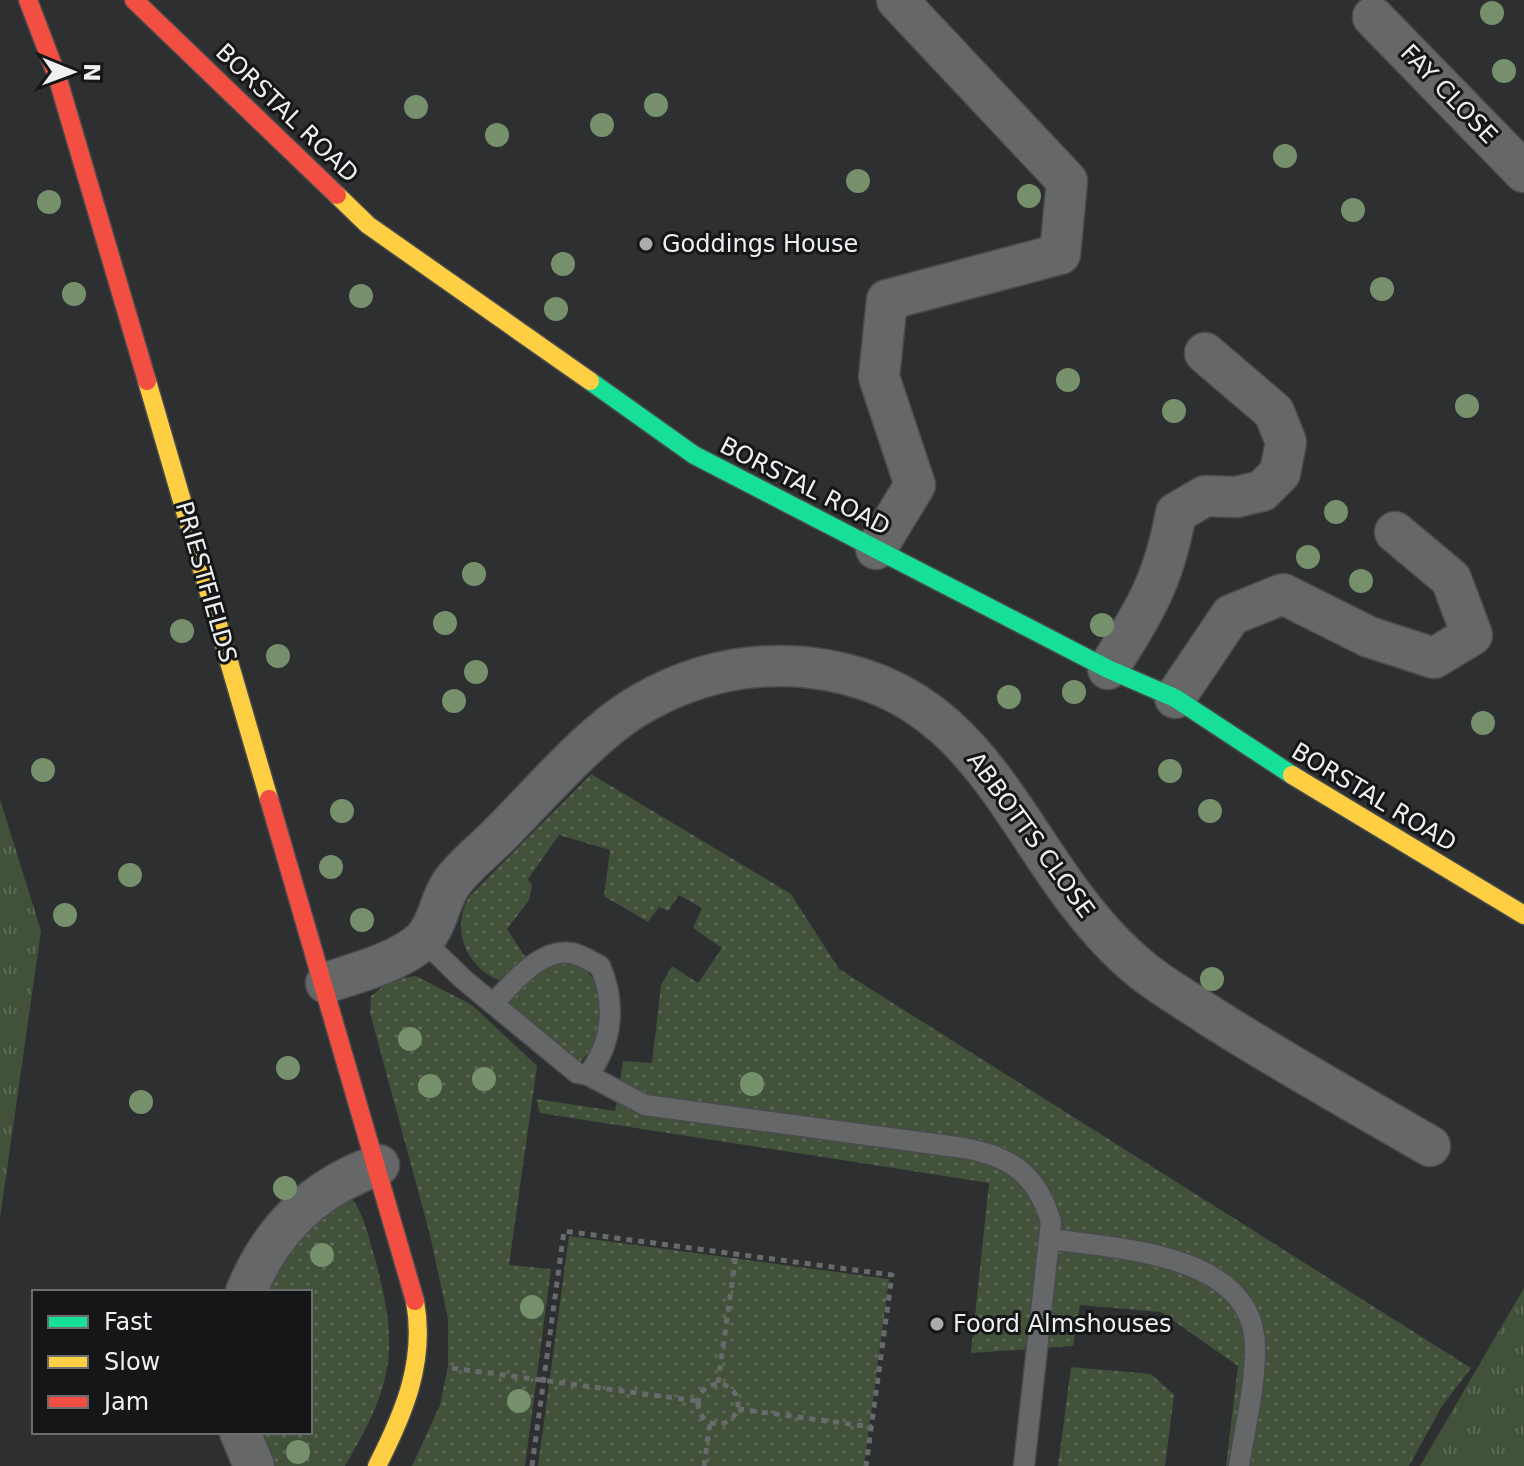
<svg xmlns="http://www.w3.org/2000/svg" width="1524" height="1466" viewBox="0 0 1524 1466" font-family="'DejaVu Sans',sans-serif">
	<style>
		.grass { fill: url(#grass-dots) }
		.park { fill: url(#park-tufts) }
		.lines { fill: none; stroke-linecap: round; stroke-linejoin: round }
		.lane-casing { stroke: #494b4c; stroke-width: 23 }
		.street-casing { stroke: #494b4c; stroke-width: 43 }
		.fast-casing { stroke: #494b4c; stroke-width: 21 }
		.slow-casing { stroke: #494b4c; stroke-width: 21 }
		.jam-casing { stroke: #494b4c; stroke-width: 21 }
		.path { stroke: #686a6b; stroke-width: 5; stroke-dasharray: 6 6; stroke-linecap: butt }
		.lane { stroke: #666769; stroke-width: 20 }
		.street { stroke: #666769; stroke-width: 40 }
		.fast { stroke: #16e098; stroke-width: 18 }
		.slow { stroke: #ffcf43; stroke-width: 18 }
		.jam { stroke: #f24e42; stroke-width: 18 }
		.tree { fill: #76906b }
		.poi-dot { fill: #aaacae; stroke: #151618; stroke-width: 3 }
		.labels { text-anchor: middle; stroke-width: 6; stroke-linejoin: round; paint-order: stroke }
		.street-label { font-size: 24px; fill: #edeff1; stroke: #151618 }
		.poi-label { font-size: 24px; fill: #edeff1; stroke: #151618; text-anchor: start }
	</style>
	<defs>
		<pattern id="grass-dots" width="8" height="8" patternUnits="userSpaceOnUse" patternTransform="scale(2)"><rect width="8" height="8" fill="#41513a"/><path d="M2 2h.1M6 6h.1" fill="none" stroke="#5d6a57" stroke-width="1.8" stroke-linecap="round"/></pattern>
		<pattern id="park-tufts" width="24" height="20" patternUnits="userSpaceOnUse" patternTransform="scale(2)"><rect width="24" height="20" fill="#41513a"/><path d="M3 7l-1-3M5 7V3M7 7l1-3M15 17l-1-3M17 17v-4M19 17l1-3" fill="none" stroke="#5d6a57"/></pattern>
	</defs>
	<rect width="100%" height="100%" fill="#2d2f31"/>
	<!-- grass -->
	<path class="grass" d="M591,774l200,120 48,75 632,399 -29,38 -33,60h-183l12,-100 -77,-54 -81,-7 -7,41 -102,7 18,-170 -449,-70 -4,-14 79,12 8,-50 29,2 9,-78 11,-19 26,17 24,-35 -29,-20 9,-20 -23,-13 -11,16 -9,-4 -11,15 -44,-26 6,-46 -51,-15 -31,44 4,7 -3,14 -22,29 21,32 -30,19c-33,-14 -48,-53 -28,-84z
		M571,960c8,6 20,14 24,22 15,30 6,61 -17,82l-76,-62 48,-38z
		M416,976l56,29 65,61 -28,199 42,4 -26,197h-113l28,-61 8,-39v-47l-18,-84 -60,-222 1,-17 20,-16z
		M347,1194c17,16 20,39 27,61 26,93 20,128 -29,211h-79l-15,-34h59v-140h-53l12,-26z
		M569,1236l320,43 -25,187h-326z
		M1071,1367l80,7 23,21 -9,71h-107z"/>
	<!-- park -->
	<path class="park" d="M0,799l41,132 -41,288z
		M1524,1288v178h-104z"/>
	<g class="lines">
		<!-- lane casing -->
		<g class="lane-casing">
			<path id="lane" d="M423,940l40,39 114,94 11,2 57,30 319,43c46,8 73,26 87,74l-27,244
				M493,1004c19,-20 47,-56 78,-51 9,1 21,9 29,13 16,37 13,76 -12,109
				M1050,1239c69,10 207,14 205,111 0,38 -10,78 -16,116"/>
		</g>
		<!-- street casing -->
		<g class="street-casing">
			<path id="street" d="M1373,17l151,155
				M876,549l39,-64 -36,-108 8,-77 173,-46 7,-73 -170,-181
				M1108,669c37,-59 55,-86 68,-156l29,-17 31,1 26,-6 18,-18 6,-31 -12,-30 -69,-59
				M1175,698l56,-83 52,-21 86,43 65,21 38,-23 -21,-56 -56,-47
				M326,983c29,-10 66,-19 91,-38 21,-15 21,-42 34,-61 13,-19 34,-34 50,-51 41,-41 91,-101 140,-129 50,-29 105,-42 163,-37 188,18 208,186 325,292 25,23 54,39 81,57 72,46 146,87 220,130
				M246,1292c25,-62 70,-106 133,-127
				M240,1432l14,34"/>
		</g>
		<!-- fast casing -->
		<g class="fast-casing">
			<path id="fast" d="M590,381l104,74 414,214 67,29 117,77"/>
		</g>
		<!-- slow casing -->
		<g class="slow-casing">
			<path id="slow" d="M337,195l31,30 222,156
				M147,381l122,418
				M1292,775l232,140
				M377,1466c27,-53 49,-104 38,-165"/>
		</g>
		<!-- jam casing -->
		<g class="jam-casing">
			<path id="jam" d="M28,0l29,76 90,305
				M134,0l203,195
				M269,799l146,502"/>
		</g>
		<!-- path -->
		<path class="path" d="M452,1368l245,33
			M718,1383l18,-129
			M698 1404a20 20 0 1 1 40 0a20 20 0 1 1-40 0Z
			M738,1409l134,18
			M532,1466l32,-235 328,44 -26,191
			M704,1466l6,-43"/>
		<!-- lane -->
		<use href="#lane" class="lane"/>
		<!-- street -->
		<use href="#street" class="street"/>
		<!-- fast -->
		<use href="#fast" class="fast"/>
		<!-- slow -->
		<use href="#slow" class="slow"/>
		<!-- jam -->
		<use href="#jam" class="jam"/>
	</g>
	<!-- trees -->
	<g class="tree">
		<circle cx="1492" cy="13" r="12"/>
		<circle cx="1504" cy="71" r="12"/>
		<circle cx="656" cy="105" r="12"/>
		<circle cx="416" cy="107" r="12"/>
		<circle cx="602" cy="125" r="12"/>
		<circle cx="497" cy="135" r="12"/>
		<circle cx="1285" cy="156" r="12"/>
		<circle cx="858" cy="181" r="12"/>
		<circle cx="1029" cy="196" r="12"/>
		<circle cx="49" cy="202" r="12"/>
		<circle cx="1353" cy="210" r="12"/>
		<circle cx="563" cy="264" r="12"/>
		<circle cx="1382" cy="289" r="12"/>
		<circle cx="74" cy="294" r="12"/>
		<circle cx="361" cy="296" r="12"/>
		<circle cx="556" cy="309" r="12"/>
		<circle cx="1068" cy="380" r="12"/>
		<circle cx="1467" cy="406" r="12"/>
		<circle cx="1174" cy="411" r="12"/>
		<circle cx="1336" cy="512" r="12"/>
		<circle cx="1308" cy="557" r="12"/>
		<circle cx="474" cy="574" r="12"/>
		<circle cx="1361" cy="581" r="12"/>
		<circle cx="445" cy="623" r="12"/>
		<circle cx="1102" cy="625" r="12"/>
		<circle cx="182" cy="631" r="12"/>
		<circle cx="278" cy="656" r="12"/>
		<circle cx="476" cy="672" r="12"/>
		<circle cx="1074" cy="692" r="12"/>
		<circle cx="1009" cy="697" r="12"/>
		<circle cx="454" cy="701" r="12"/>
		<circle cx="1483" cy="723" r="12"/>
		<circle cx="43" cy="770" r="12"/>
		<circle cx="1170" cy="771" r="12"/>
		<circle cx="342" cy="811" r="12"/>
		<circle cx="1210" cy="811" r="12"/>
		<circle cx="331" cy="867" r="12"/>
		<circle cx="130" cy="875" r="12"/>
		<circle cx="65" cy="915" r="12"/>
		<circle cx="362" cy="920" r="12"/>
		<circle cx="1212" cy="979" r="12"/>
		<circle cx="410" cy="1039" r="12"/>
		<circle cx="288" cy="1068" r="12"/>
		<circle cx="484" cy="1079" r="12"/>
		<circle cx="752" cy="1084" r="12"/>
		<circle cx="430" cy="1086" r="12"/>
		<circle cx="141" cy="1102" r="12"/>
		<circle cx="285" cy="1188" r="12"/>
		<circle cx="322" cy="1255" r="12"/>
		<circle cx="532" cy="1307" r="12"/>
		<circle cx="519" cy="1401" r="12"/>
		<circle cx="298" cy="1452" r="12"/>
	</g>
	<!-- markers -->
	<g class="poi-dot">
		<circle cx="646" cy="244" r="8"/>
		<circle cx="937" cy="1324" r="8"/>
	</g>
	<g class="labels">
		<!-- street labels -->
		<g class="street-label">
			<text transform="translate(1449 94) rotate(46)" y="8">FAY CLOSE</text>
			<text transform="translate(287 113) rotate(44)" y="8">BORSTAL ROAD</text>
			<text transform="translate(805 486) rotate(27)" y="8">BORSTAL ROAD</text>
			<text transform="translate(206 582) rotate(74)" y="8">PRIESTFIELDS</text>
			<text transform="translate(1374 797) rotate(31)" y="8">BORSTAL ROAD</text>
			<text transform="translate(1031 835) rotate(54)" y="8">ABBOTTS CLOSE</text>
		</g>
		<!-- poi labels -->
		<g class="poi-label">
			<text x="662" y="252">Goddings House</text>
			<text x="953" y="1332">Foord Almshouses</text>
		</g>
	</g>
	<!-- legend -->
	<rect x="32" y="1290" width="280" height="144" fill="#151618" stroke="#6b6d6f" stroke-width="2"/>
	<rect x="48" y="1316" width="40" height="12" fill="#16e098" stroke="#6b6d6f" stroke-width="2"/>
	<text x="104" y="1330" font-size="24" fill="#edeff1">Fast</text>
	<rect x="48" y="1356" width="40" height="12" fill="#ffcf43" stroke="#6b6d6f" stroke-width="2"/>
	<text x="104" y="1370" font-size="24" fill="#edeff1">Slow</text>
	<rect x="48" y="1396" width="40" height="12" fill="#f24e42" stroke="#6b6d6f" stroke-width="2"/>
	<text x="104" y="1410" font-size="24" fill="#edeff1">Jam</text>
	<!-- north arrow -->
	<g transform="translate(72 72) rotate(91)" stroke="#151618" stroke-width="6" paint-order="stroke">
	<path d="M0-6L14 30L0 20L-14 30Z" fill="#edeff1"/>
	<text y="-12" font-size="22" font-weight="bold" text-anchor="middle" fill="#edeff1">N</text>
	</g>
</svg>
